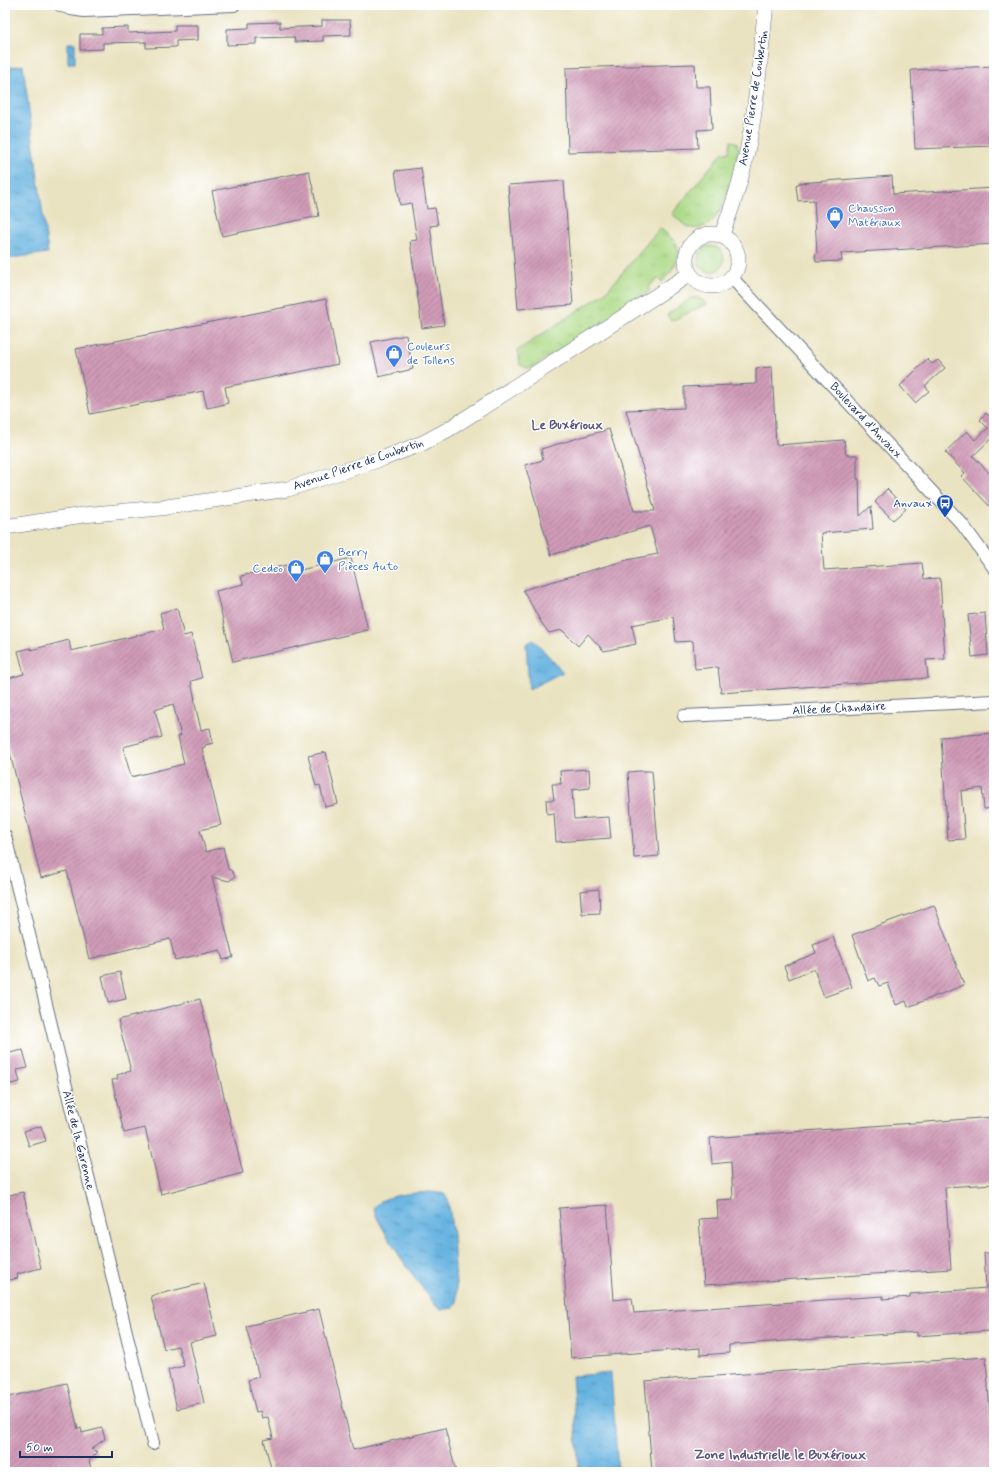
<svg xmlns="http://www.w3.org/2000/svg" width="999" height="1477" viewBox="0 0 999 1477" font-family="Mynerve,sans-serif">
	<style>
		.grass { fill: url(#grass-tufts); stroke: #648472 }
		.water { fill: url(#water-ripples); stroke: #40719f }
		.building { fill: url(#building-hatch); fill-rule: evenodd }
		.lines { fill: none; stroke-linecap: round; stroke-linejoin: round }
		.minor-casing { stroke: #636e81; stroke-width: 14 }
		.tertiary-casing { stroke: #636e81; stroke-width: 16 }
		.minor { stroke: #fff; stroke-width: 12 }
		.tertiary { stroke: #fff; stroke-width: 15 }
		.labels { text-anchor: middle; stroke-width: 3; stroke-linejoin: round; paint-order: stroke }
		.street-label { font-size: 12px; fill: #1b2f5e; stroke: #fff }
		.shop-label { font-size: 12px; fill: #366cbe; stroke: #fff; text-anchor: start }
		.transit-label { font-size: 12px; fill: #164399; stroke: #fff; text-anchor: end }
		.neighbourhood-label { font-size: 13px; font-weight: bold; fill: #5a557d; stroke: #fff }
		.quarter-label { font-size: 14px; font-weight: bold; fill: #5a557d; stroke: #fff }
	</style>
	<defs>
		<pattern id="grass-tufts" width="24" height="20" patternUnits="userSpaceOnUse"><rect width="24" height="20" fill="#acd985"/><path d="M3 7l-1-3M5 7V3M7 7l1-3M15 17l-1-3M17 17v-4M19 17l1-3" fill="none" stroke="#93bb75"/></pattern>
		<pattern id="water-ripples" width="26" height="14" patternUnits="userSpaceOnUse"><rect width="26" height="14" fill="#66b3e0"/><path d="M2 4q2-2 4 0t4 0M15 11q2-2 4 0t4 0" fill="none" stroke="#5392b9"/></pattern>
		<pattern id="building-hatch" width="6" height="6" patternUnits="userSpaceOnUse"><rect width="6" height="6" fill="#d09bb7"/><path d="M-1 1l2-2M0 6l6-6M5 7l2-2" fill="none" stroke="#a87f98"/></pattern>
	</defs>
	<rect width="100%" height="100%" fill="#fff"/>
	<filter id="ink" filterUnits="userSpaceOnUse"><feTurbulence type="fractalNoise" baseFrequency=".025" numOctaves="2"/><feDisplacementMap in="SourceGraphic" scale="8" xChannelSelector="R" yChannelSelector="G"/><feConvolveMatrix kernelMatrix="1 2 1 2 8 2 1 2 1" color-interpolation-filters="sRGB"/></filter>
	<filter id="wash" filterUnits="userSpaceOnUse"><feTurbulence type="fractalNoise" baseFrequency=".012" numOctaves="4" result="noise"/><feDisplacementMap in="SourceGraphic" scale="16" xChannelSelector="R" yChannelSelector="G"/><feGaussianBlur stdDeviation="0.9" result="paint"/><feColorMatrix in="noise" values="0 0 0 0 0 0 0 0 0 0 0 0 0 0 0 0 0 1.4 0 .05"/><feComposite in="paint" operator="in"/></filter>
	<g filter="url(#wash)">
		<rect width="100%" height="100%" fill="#eae3c1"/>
		<!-- grass -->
		<path class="grass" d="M731,141l5,1 3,7c-4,20 -16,86 -47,79 -8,-2 -14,-9 -20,-14l50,-61 7,-1z
			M660,228c5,5 13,10 16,16 8,14 -6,28 -14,38l-4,-3 -9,7v6l-119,77 -10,-4 -2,-15 87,-57z
			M698 259a13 13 0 1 1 26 0a13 13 0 1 1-26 0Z
			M691,298c7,-1 11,1 16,6l-36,17 -4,-6z"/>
		<!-- water -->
		<path class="water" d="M68,43h7v20h-7z
			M23,65l25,188 -43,6v-191z
			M534,640l29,32 -34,17 -3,-45z
			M430,1192l15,2 3,5 5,36 4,67 -4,6 -12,2 -6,-5c-23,-31 -46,-61 -62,-96 7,-15 42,-16 57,-17z
			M611,1373l7,99h-39l-7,-96z"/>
		<g id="blocks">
			<!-- building -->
			<path class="building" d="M322,20h28l1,15 -28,1v5l-28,1 -1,-5 -38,1v6l-29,1v-16l22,-1v-5l31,-1v6l42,-2z
				M175,25h23v15l-22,1v6l-30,1v-6l-43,1v6l-23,1v-16h22v-6l26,-1v6l47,-2z
				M695,64l1,23h14l2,42 -15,1 1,18 -130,4 -2,-84z
				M994,66v80l-79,3 -4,-79z
				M421,168l6,41 8,-1 3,17 -8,1 14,99 -22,3 -12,-87 7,-1 -6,-37 -11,2 -5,-34z
				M309,171l10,45 -97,20 -10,-45z
				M892,176l1,18 101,-6v56l-153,9 1,8 -26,1 -1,-6 2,-3 -3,-53 -16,1 -2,-15 3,-3z
				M564,181l9,124 -55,4 -10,-124z
				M326,299l12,65 -113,23 3,16 -11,3 -10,2 -4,-17 -113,23 -14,-65z
				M406,335l7,34 -34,8 -8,-35z
				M927,359l5,5 6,-4 7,8 -20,18 4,5 -14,12 -15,-17z
				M772,367l4,78 68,-5 2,15h11v24h2l1,37 11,-10 2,23 -52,4 3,37 98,-7 2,16 16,-1 5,81 -19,1 2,18 -207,15 -3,-26 -23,2 -2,-28 -17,1 -3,-25 -41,8 4,19 -32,7 -16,-17 -10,12 -16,-16 -13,3 -8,-11 -18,-32 104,-30 31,-6 -8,-28 -99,29 -26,-90 18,-5 -2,-11 68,-20 25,82h21l-29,-101 58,-2v-21l72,-3v-16z
				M986,413l8,8v15l-21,20 21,22v33l-33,-35 4,-3 -20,-21 22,-21 8,9 13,-12 -8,-8z
				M887,489l19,20 -13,11 -18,-18z
				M351,558l17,72 -135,32 -17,-71 27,-7 -2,-8 45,-11 2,8z
				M177,608l7,28 7,-2 11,44 -11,3 4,19h-1l7,30 9,-2 3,15 -8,2v2l-3,1 19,77 -21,5 6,22 17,-5 5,22 4,2 3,6 -6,4 -17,-4 21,80 -10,3 -3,-10 -45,10 -5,-21 -81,20 -22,-88 -26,7 -36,-145v-54l19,-5 -6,-23 13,-3v2l38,-10 2,11 93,-22 -4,-16zM173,704l8,32h-3l6,28 -53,13 -8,-30 39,-10 -7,-27z
				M985,613l3,42 -16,2 -4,-42z
				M994,733v75l-10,1 -2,-21 -21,3 4,48 -17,1 -7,-103z
				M326,752l12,52 -13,3 -5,-22 -4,1 -8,-30z
				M589,769l1,19 -18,2 2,29 35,-2 2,21 -55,4 -2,-29 -7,1 -1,-14h8l-2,-16h9l-1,-13z
				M640,771h12l7,85 -25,2 -6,-86z
				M599,889l1,24 -18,1 -2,-23z
				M934,905l30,80 -56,22 -2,-6 -10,4 -8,-22 -9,3 -4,-8 -7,3 -16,-46z
				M833,937l19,50 -28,10 -10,-28 -25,10 -5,-13 32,-13 -3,-8z
				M120,972l6,27 -18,4 -6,-27z
				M200,999l43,174 -82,21 -16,-66 -21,5 -12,-53 6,-1 -1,-4 14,-4 -13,-51z
				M23,1050l5,18 -11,2 3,12 -15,3v-31z
				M994,1117v67l-49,3 6,82 -247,16 -5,-66 19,-1 -1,-18 16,-1 -2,-37 -19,2 -2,-26z
				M41,1126l5,15 -17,5 -5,-15z
				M23,1192l18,76 -24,6 1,4 -13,3v-85z
				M607,1205l7,95 18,-2 2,15 249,-17v3l27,-2v-3l76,-6 -2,-35h10v67h-5v11l-72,5v-4l-188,13v8l-29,2v-7l-129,10 -12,-150z
				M204,1283l13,53 -27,6 14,61 -27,6 -9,-39 16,-4 -6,-20 -14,3 -13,-53z
				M319,1309l34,141 92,-22 11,44h-184l-8,-32 9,-2 -5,-21 -6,1 -2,-7 -4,1 -8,-32 11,-3 -13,-51z
				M986,1357l8,115h-342l-7,-91z
				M67,1383l11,46 3,-1 1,5 20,-5 3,11 -14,10 7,3 -9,9 3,11h-87v-74z"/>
		</g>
	</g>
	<g filter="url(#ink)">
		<use href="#blocks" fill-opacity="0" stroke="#636e81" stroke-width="1"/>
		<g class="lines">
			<!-- minor casing -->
			<g class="minor-casing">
				<path id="minor" d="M60,5l11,4 13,2 150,-6
					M731,277l231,247 32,44
					M684,716l310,-15
					M5,836l148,607"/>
			</g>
			<!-- tertiary casing -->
			<g class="tertiary-casing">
				<path id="tertiary" d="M686 260a26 26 0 1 1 52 0a26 26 0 1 1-52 0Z
					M721,236c7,-17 13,-35 18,-52 17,-58 20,-120 27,-179
					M5,527l78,-12 77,-7 128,-19 96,-31 39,-15 26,-14 241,-155"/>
			</g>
			<!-- minor -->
			<use href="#minor" class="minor"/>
			<!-- tertiary -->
			<use href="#tertiary" class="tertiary"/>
		</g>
	</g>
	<!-- icons -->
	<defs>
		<g id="shop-pin" transform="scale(0.9)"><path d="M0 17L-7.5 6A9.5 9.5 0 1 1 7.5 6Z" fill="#3f7fe0" stroke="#fff"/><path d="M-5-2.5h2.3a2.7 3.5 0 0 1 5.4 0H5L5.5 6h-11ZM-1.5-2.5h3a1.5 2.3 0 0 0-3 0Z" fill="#fff"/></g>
		<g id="bus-pin" transform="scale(0.9)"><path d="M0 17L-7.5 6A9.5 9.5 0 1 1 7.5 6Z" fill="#1a4fb4" stroke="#fff"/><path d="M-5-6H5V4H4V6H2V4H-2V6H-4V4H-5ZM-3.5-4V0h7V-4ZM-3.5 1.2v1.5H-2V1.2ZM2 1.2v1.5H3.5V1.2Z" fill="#fff"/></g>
	</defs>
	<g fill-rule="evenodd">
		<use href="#shop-pin" x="835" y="215"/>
		<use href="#shop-pin" x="394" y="353"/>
		<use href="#bus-pin" x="945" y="503"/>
		<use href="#shop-pin" x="325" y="559"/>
		<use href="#shop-pin" x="296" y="568"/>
	</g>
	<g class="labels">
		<!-- street labels -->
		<g class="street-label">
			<text transform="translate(753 98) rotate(-81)" y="4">Avenue Pierre de Coubertin</text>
			<text transform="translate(866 420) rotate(47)" y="4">Boulevard d'Anvaux</text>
			<text transform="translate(358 464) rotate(-19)" y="4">Avenue Pierre de Coubertin</text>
			<text transform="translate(839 708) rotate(-3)" y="4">Allée de Chandaire</text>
			<text transform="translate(79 1140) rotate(76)" y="4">Allée de la Garenne</text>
		</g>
		<!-- shop labels -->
		<g class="shop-label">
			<text x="848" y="212">Chausson<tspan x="848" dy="14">Matériaux</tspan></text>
			<text x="407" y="350">Couleurs<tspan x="407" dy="14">de Tollens</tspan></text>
			<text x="338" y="556">Berry<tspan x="338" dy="14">Pièces Auto</tspan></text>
			<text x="283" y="572" text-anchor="end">Cedeo</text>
		</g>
		<!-- transit labels -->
		<g class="transit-label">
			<text x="932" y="507">Anvaux</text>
		</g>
		<!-- neighbourhood labels -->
		<g class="neighbourhood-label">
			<text x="567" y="429">Le Buxérioux</text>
		</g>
		<!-- quarter labels -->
		<g class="quarter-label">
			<text x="780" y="1459">Zone Industrielle le Buxérioux</text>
		</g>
	</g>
	<!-- margin -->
	<rect width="999" height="1477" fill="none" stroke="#fff" stroke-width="20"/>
	<!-- scale -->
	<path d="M20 1451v6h92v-6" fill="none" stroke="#1b2f5e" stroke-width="2"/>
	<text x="26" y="1451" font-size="12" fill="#1b2f5e" stroke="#ffffff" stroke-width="3" paint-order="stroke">50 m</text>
</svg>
